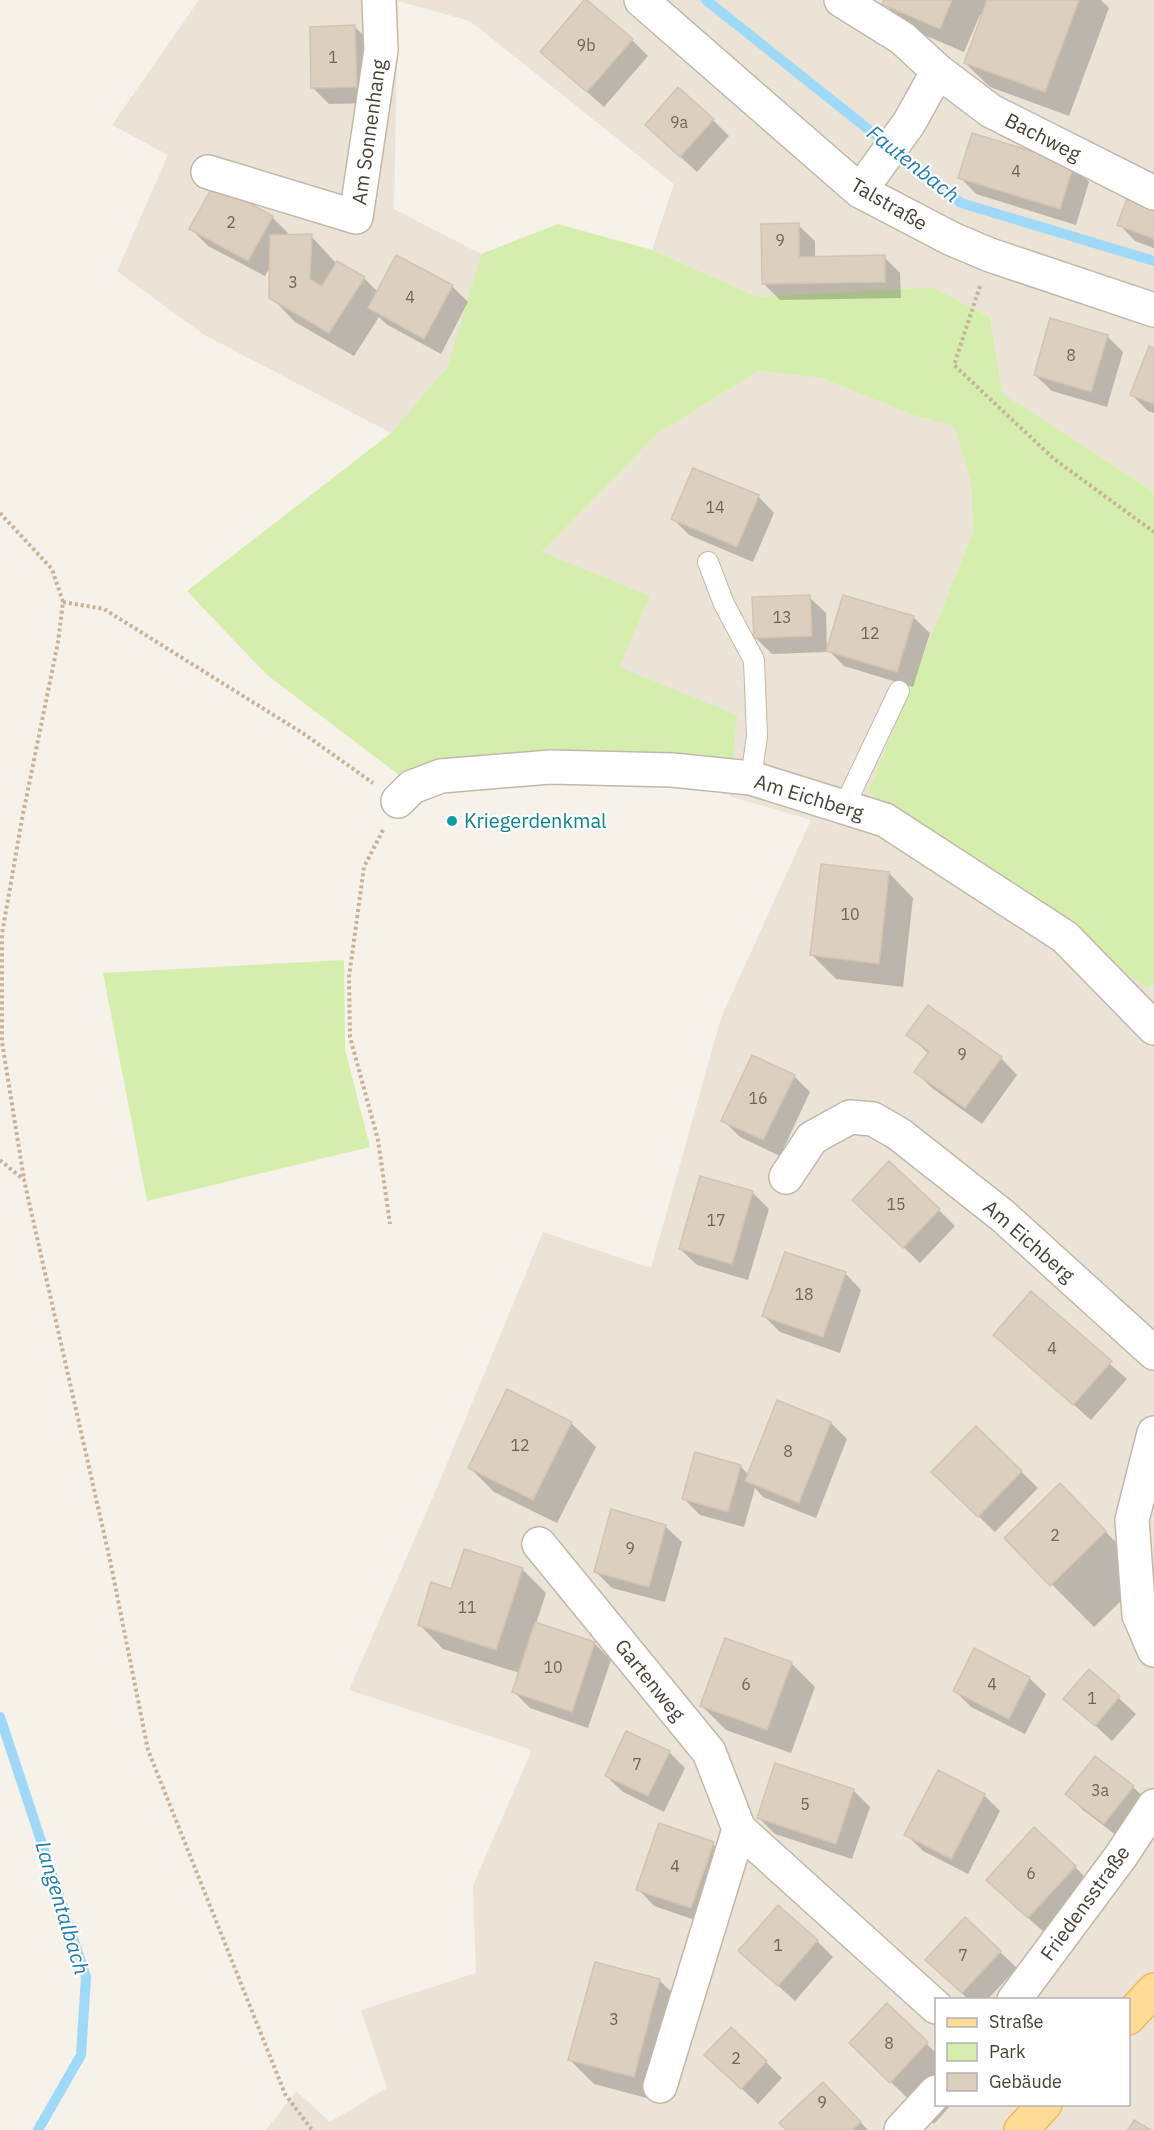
<svg xmlns="http://www.w3.org/2000/svg" width="1154" height="2130" viewBox="0 0 1154 2130" font-family="'IBM Plex Sans',sans-serif">
	<style>
		.residential { fill: #eae3d6; fill-rule: evenodd }
		.green { fill: #d5eead }
		.shadow { fill: #0003 }
		.lines { fill: none; stroke-linecap: round; stroke-linejoin: round }
		.stream { stroke: #9fd9f8; stroke-width: 10 }
		.building { fill: #dccfc0; stroke: #d4c3af; stroke-width: 1.5 }
		.lane-casing { stroke: #c2b8aa; stroke-width: 22 }
		.street-casing { stroke: #c2b8aa; stroke-width: 36 }
		.primary-casing { stroke: #f0ba5c; stroke-width: 36 }
		.path { stroke: #c6b39a; stroke-width: 4; stroke-dasharray: 3 3; stroke-linecap: butt }
		.lane { stroke: #fff; stroke-width: 20 }
		.street { stroke: #fff; stroke-width: 33 }
		.primary { stroke: #ffdb98; stroke-width: 33 }
		.culture-dot { fill: #0f9aa8; stroke: #fff; stroke-width: 2 }
		.labels { text-anchor: middle; stroke-width: 4.5; stroke-linejoin: round; paint-order: stroke }
		.number-label { font-size: 16px; fill: #6e6458 }
		.street-label { font-size: 20px; fill: #4a4136; stroke: #fff }
		.culture-label { font-size: 20px; fill: #0d838f; stroke: #fff; text-anchor: start }
		.water-label { font-size: 21px; font-style: italic; fill: #217db0; stroke: #fff }
	</style>
	<rect width="100%" height="100%" fill="#f6f1e9"/>
	<!-- residential -->
	<path class="residential" d="M199,0h955v492l-152,-99 -12,-76 -58,-30 -174,10 -106,-47 22,-66 -204,-163 -72,-20 -4,208 87,45 -33,112 -57,67 -188,-99 -86,-63 51,-116 -56,-30z
		M758,371l63,7 92,37 41,11 17,56 2,50 -105,260 281,197 5,-6v1147h-888l30,-39 34,31 57,-34 -26,-78 115,-37 -3,-88 59,-135 -183,-60 87,-200 107,-258 108,36 70,-250 90,-198 -82,-24 7,-81 -118,-48 31,-71 -107,-44 115,-118zM936,2000h192v104h-192z"/>
	<!-- green -->
	<path class="green" d="M558,224l94,26 106,47 174,-10 58,30 12,76 152,99v491l-6,6 -280,-197 105,-260 -2,-50 -17,-56 -41,-11 -92,-37 -63,-7 -101,63 -115,118 108,44 -31,71 118,48 -5,54 -329,9 -136,-103 -80,-84 204,-158 57,-67 33,-112z
		M344,960l1,89 25,98 -223,54 -44,-228z"/>
	<!-- shadow -->
	<path class="shadow" d="M885,0h216l8,8 -40,108 -79,-29 -25,-24 17,-47 -2,-1 -16,37 -56,-24 -24,-25z
		M355,27l16,16 2,60 -44,1 -16,-16z
		M632,40l16,16 -44,51 -62,-55z
		M713,120l16,16 -32,36 -34,-31z
		M1073,165l16,17 -13,43 -100,-31 -16,-17z
		M1154,206v42l-19,-7 -16,-17z
		M272,217l16,16 -2,3h25l24,26 29,16 14,14 74,-6 16,16 -27,52 -55,-30 -7,-7 -25,39 -59,-34 -24,-25v-32l-6,11 -57,-30 -17,-17z
		M798,225l17,16v17l69,-1 16,16 1,25 -121,2 -16,-16z
		M1107,336l16,16 -16,55 -55,-16 -17,-16z
		M1154,350v63l-6,-2 -16,-16z
		M758,496l16,17 -21,49 -64,-27 -16,-16z
		M809,597l17,16 1,39 -55,2 -17,-17z
		M913,617l17,16 -17,54 -69,-21 -16,-16z
		M889,873l24,25 -10,89 -67,-8 -24,-24z
		M908,1035l93,23 16,17 -35,49 -50,-36 -16,-16 13,-18z
		M794,1076l16,16 -30,64 -40,-19 -17,-17z
		M701,1178l52,15 16,16 -21,71 -51,-15 -17,-16z
		M939,1210l16,16 -35,37 -49,-47z
		M845,1273l16,17 -21,63 -60,-21 -16,-16z
		M1031,1294l96,85 -36,41 -96,-85z
		M571,1423l25,24 -39,76 -63,-31 -24,-24z
		M831,1423l16,16 -31,79 -53,-21 -8,-9 -11,39 -44,-12 -16,-16 56,-33 9,9z
		M976,1428l62,60 -43,44 -46,-44z
		M665,1526l17,16 -17,60 -53,-14 -17,-17z
		M1102,1528l46,47 -54,52 -88,-89z
		M522,1569l24,24 -10,31 59,20 16,16 -23,68 -58,-20 -17,-17 7,-18 -77,-24 -24,-25 33,-33z
		M791,1663l24,24 -24,66 -65,-23 -24,-24z
		M1089,1671l47,43 -24,27 -46,-42z
		M1029,1678l17,16 -21,40 -54,-27 -16,-16z
		M669,1752l16,16 -21,44 -41,-20 -17,-16z
		M1096,1758l37,29 17,16 -29,36 -38,-29 -16,-16z
		M853,1790l17,17 -18,52 -77,-25 -16,-16z
		M984,1795l16,16 -32,63 -45,-23 -17,-17z
		M713,1844l16,16 -22,64 -53,-18 -16,-17z
		M1075,1867l16,16 -46,50 -40,-36z
		M965,1919l52,49 -30,32h-18l-25,-24z
		M817,1941l16,16 -38,44 -55,-50z
		M659,1980l25,24 -26,97 -64,-17 -24,-24z
		M887,2005l49,48v51h16l-18,20 -83,-81z
		M766,2062l16,16 -24,26 -35,-33z
		M839,2100l29,30h-80z"/>
	<g class="lines">
		<!-- stream -->
		<path class="stream" d="M706,0l255,203 193,58
			M0,1717l86,260 -5,78 -43,75"/>
	</g>
	<!-- building -->
	<path class="building" d="M584,0h3l46,39 -46,53 -47,-40z
		M884,0h68l-12,29 -58,-25z
		M987,0h92l-34,92 -81,-29z
		M355,25l2,62 -46,1 -1,-61z
		M678,87l36,32 -34,38 -35,-32z
		M972,133l102,31 -14,45 -102,-31z
		M214,184l59,32 -25,45 -59,-32z
		M1129,194l25,10v35l-37,-14z
		M799,223v34l86,-2v27l-123,2 -1,-60z
		M312,234l-2,45 12,7 15,-25 28,16 -36,56 -60,-35 1,-63z
		M396,255l57,30 -29,54 -56,-31z
		M1050,318l58,17 -17,57 -57,-17z
		M1149,346l5,2v56l-24,-9z
		M693,468l66,27 -22,52 -66,-28z
		M810,595l2,41 -58,2 -2,-41z
		M843,595l71,21 -17,56 -71,-21z
		M821,864l68,8 -10,92 -69,-9z
		M928,1005l74,52 -37,51 -51,-36 15,-21 -23,-16z
		M752,1055l43,20 -32,65 -42,-19z
		M889,1161l51,48 -37,39 -51,-48z
		M700,1176l53,15 -21,73 -53,-15z
		M785,1252l61,20 -23,65 -61,-21z
		M1031,1291l81,70 -39,44 -80,-70z
		M507,1389l65,33 -39,78 -65,-32z
		M777,1400l54,22 -32,81 -54,-22z
		M976,1426l46,45 -44,46 -47,-45z
		M695,1452l46,13 -13,47 -46,-13z
		M1060,1483l46,48 -56,55 -46,-48z
		M611,1509l55,16 -17,62 -55,-15z
		M464,1549l59,19 -27,82 -78,-25 13,-43 20,7z
		M535,1622l60,20 -23,70 -60,-20z
		M725,1638l67,24 -25,68 -67,-24z
		M974,1648l56,29 -21,42 -56,-28z
		M1089,1669l31,27 -25,30 -32,-27z
		M626,1731l44,20 -22,45 -43,-20z
		M1095,1756l39,30 -30,38 -39,-30z
		M775,1763l79,26 -18,55 -79,-26z
		M938,1770l47,24 -34,65 -47,-24z
		M659,1823l55,19 -23,66 -55,-18z
		M1034,1827l42,39 -48,52 -42,-38z
		M778,1905l40,35 -40,46 -40,-35z
		M965,1917l36,34 -39,42 -37,-33z
		M595,1962l65,17 -26,98 -66,-17z
		M887,2003l41,39 -38,41 -41,-40z
		M731,2027l36,34 -26,28 -37,-34z
		M823,2082l38,40 -9,8h-66l-7,-7z
		M1134,2120l17,10h-23z"/>
	<g class="lines">
		<!-- lane casing -->
		<g class="lane-casing">
			<path id="lane" d="M708,562l16,42 30,56 3,76 -6,42
				M844,807l55,-116"/>
		</g>
		<!-- street casing -->
		<g class="street-casing">
			<path id="street" d="M641,0l219,191 92,48 38,16 164,55
				M841,0l61,38 36,33 53,40 163,82
				M208,172l148,45 25,-167 -2,-50
				M860,191l49,-68 29,-52
				M398,801l14,-14 29,-11 109,-9 122,3 79,8 134,42 180,117 89,91
				M786,1177l26,-39 38,-21 23,2 26,15 104,82 151,137
				M1154,1433l-22,87 7,95 15,35
				M539,1544l170,208 30,77 197,178
				M1014,2000l107,-144 33,-50
				M660,2086l79,-257
				M901,2130l35,-38"/>
		</g>
		<!-- primary casing -->
		<g class="primary-casing">
			<path id="primary" d="M1128,2018l26,-28
				M1021,2130l24,-26"/>
		</g>
		<!-- path -->
		<path class="path" d="M980,286l-26,79 100,94 100,73
			M0,513l52,56 11,33 -5,40 -36,177 -20,115v108l22,137
			M63,602l41,7 200,125 69,49
			M383,830l-19,37 -15,110 1,60 28,103 12,84
			M0,1160l24,20 86,380 38,190 137,344 27,36"/>
		<!-- lane -->
		<use href="#lane" class="lane"/>
		<!-- street -->
		<use href="#street" class="street"/>
		<!-- primary -->
		<use href="#primary" class="primary"/>
	</g>
	<!-- markers -->
	<circle class="culture-dot" cx="452" cy="821" r="6"/>
	<g class="labels">
		<!-- number labels -->
		<g class="number-label">
			<text x="586" y="51">9b</text>
			<text x="333" y="63">1</text>
			<text x="679" y="128">9a</text>
			<text x="1016" y="177">4</text>
			<text x="231" y="228">2</text>
			<text x="780" y="246">9</text>
			<text x="293" y="288">3</text>
			<text x="410" y="303">4</text>
			<text x="1071" y="361">8</text>
			<text x="715" y="513">14</text>
			<text x="782" y="623">13</text>
			<text x="870" y="639">12</text>
			<text x="850" y="920">10</text>
			<text x="962" y="1060">9</text>
			<text x="758" y="1104">16</text>
			<text x="896" y="1210">15</text>
			<text x="716" y="1226">17</text>
			<text x="804" y="1300">18</text>
			<text x="1052" y="1354">4</text>
			<text x="520" y="1451">12</text>
			<text x="788" y="1457">8</text>
			<text x="1055" y="1541">2</text>
			<text x="630" y="1554">9</text>
			<text x="467" y="1613">11</text>
			<text x="553" y="1673">10</text>
			<text x="746" y="1690">6</text>
			<text x="992" y="1690">4</text>
			<text x="1092" y="1704">1</text>
			<text x="637" y="1770">7</text>
			<text x="1100" y="1796">3a</text>
			<text x="805" y="1810">5</text>
			<text x="675" y="1872">4</text>
			<text x="1031" y="1879">6</text>
			<text x="778" y="1951">1</text>
			<text x="963" y="1961">7</text>
			<text x="614" y="2025">3</text>
			<text x="889" y="2049">8</text>
			<text x="736" y="2064">2</text>
			<text x="822" y="2108">9</text>
		</g>
		<!-- street labels -->
		<g class="street-label">
			<text transform="translate(369 132) rotate(-82)" y="7">Am Sonnenhang</text>
			<text transform="translate(1043 137) rotate(27)" y="7">Bachweg</text>
			<text transform="translate(889 204) rotate(30)" y="7">Talstraße</text>
			<text transform="translate(809 797) rotate(17)" y="7">Am Eichberg</text>
			<text transform="translate(1029 1241) rotate(41)" y="7">Am Eichberg</text>
			<text transform="translate(650 1680) rotate(51)" y="7">Gartenweg</text>
			<text transform="translate(1085 1903) rotate(-54)" y="7">Friedensstraße</text>
		</g>
		<!-- culture labels -->
		<g class="culture-label">
			<text x="464" y="828">Kriegerdenkmal</text>
		</g>
		<!-- water labels -->
		<g class="water-label">
			<text transform="translate(913 164) rotate(38)" y="7">Fautenbach</text>
			<text transform="translate(62 1908) rotate(73)" y="7">Langentalbach</text>
		</g>
	</g>
	<!-- legend -->
	<rect x="935" y="1998" width="195" height="108" fill="#ffffff" stroke="#b7b3af" stroke-width="1.5"/>
	<rect x="947" y="2018" width="30" height="9" fill="#ffdb98" stroke="#b7b3af" stroke-width="1.5"/>
	<text x="989" y="2028" font-size="18" fill="#4a4136">Straße</text>
	<rect x="947" y="2043" width="30" height="18" fill="#d5eead" stroke="#b7b3af" stroke-width="1.5"/>
	<text x="989" y="2058" font-size="18" fill="#4a4136">Park</text>
	<rect x="947" y="2073" width="30" height="18" fill="#dccfc0" stroke="#b7b3af" stroke-width="1.5"/>
	<text x="989" y="2088" font-size="18" fill="#4a4136">Gebäude</text>
</svg>
